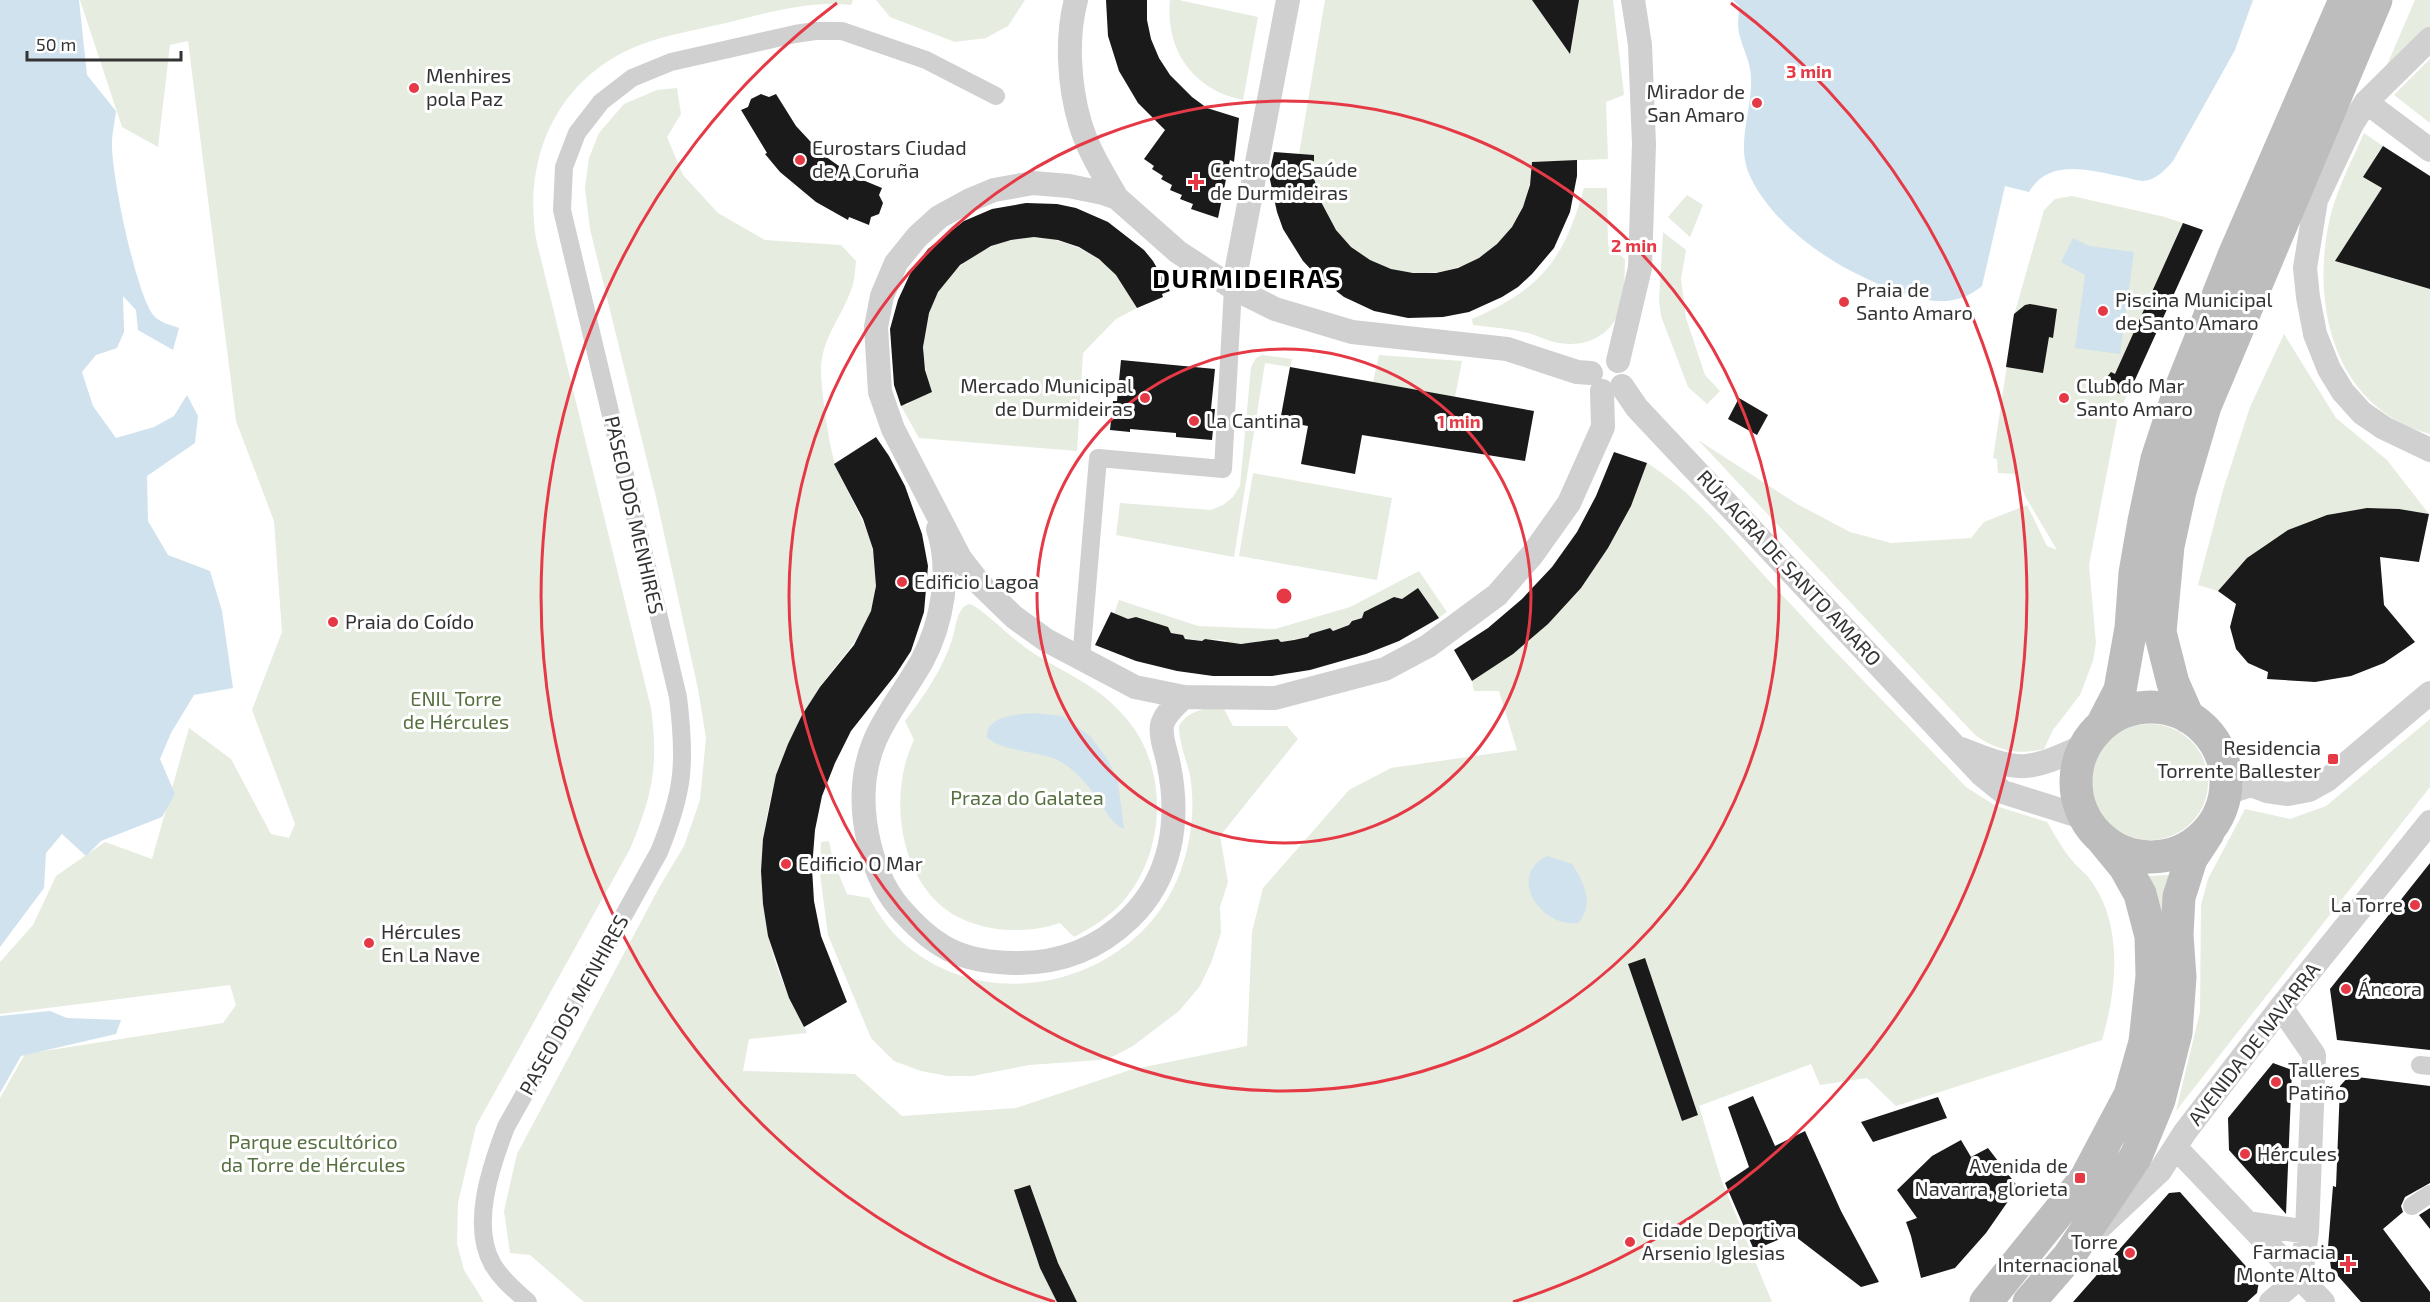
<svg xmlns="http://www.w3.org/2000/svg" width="2430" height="1302" viewBox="0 0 2430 1302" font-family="'Exo 2',sans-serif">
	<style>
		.green { fill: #e6ecdf }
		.water { fill: #cfe2ee }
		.building { fill: #1a1a1a }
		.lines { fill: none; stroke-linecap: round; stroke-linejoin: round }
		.pedestrian { stroke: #d0d0d0; stroke-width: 18 }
		.minor { stroke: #d0d0d0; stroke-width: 24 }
		.secondary { stroke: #bdbdbd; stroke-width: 33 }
		.ring { fill: none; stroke: #e63946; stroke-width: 3 }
		.poi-dot { fill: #e63946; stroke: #fff; stroke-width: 2 }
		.labels { text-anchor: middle; stroke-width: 6; stroke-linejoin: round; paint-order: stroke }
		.poi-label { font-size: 20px; fill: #333; stroke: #fff; text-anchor: start }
		.street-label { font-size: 20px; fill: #333; stroke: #fff }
		.park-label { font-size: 20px; fill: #56703f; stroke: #fff }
		.district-label { font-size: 26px; font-weight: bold; letter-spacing: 1.5px; fill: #000; stroke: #fff }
		.centre { fill: #e63946; stroke: #fff; stroke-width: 3 }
		.ring-label { font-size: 18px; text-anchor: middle; font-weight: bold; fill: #e63946; stroke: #fff; stroke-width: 6; stroke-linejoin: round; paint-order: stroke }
	</style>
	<rect width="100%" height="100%" fill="#fff"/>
	<!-- green -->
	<path class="green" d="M80,0h773l-2,5c-43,-5 -84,8 -125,18 -30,7 -61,12 -89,23 -80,33 -114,111 -101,193l115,469c8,59 1,88 -21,141l-154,277 -18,77 -1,41 7,26 20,32h-484v-204l25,-44 198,-31 13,-18 -6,-20 -230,29v-52l33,-37 23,-49 49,-34 47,17 37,-131 42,31 40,75 18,4 6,-14 -43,-114 30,-78 -8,-111 -38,-100 -48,-380 -18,4 -12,102 -36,-20z
		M876,0h149l-17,26 -22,12 -31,4 -65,-25z
		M1170,0h9l79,17 -15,83c-50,-10 -78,-50 -73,-100z
		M1325,0h288l11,95 -18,7 2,57 -76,3c-1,23 -6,45 -20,65 -35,52 -114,62 -161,20 -16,-15 -30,-37 -35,-59 -1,-6 0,-17 -3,-22 -3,-4 -10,-9 -14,-12z
		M2415,0h15v28l-52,58z
		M2430,59v64l-36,-28z
		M677,88l4,26 -14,23 16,38 35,38 47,27 76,5 15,16c-1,8 -1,16 -3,23 -8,29 -31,52 -32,84 -1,16 9,85 15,98 17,40 43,73 40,119 -4,47 -34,69 -58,105 -54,82 -72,182 -41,277 8,23 19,44 30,66l-58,6 -6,32 112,3 47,42 114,-8 114,-38 117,-24 5,-114 11,-44 86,-98 42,-22 126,-18 -18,-59h-25l-2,-10c91,-60 137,-115 175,-218 54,34 92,87 136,133 60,65 122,127 183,191l30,19 51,16c9,15 17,30 29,43 4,4 9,8 13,13 35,46 28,110 13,162l-206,66 -29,-28 -47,7 -9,-21 -112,42 22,73 51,123h-1188l-54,-47 -20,-2 -6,-42 13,-57 143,-268 24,-40 16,-46 6,-62 -8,-49 -42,-192 -66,-268 -5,-41 4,-30 10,-25 25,-29 33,-14z
		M2364,133l19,13 -19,30 18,12 -46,73 94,28v145c-93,-25 -118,-122 -102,-207 6,-33 23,-64 36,-94z
		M1584,188h23l1,58 17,13c-1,18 1,40 -7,56 -11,23 -35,32 -58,28 -11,-1 -21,-7 -32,-10 -18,-4 -37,-6 -55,-8l-1,-6c69,-30 92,-59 112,-131z
		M1687,195l16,10 -13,32 -22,-20z
		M2072,196l93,21 38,13 -85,185 -29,150 7,78 -3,18 -13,34 -27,35 -9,19c-27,6 -46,2 -69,-14l-277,-295 99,64 53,28 41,11 80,-5 13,-16 43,-17 20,41 10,4 -32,-54 -9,-22 -18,-1 -1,-14 -4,-1 22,-146 29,-102 11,-11z
		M1663,232l23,18 -5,29 5,39 19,57 15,16 -13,13 -19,-17 -27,-71 -2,-16z
		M1034,237c45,3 86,28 103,71l-21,11 -33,34 -6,98 -158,-13 -18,-32 4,-2 1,2 6,-5 20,-9c-29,-78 20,-150 102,-155z
		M2284,334l52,84 51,42 42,54c-86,-17 -156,8 -211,77l-20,-6 25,-95 27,-83z
		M1262,355l30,4 -2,8 -25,-4 -31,194 -118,-22 4,-32 91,7 12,-5 10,-8 7,-11 11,-119 5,-9z
		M1379,355l83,6 -7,36 -82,-15z
		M1253,473l139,25 -15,82 -138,-24z
		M1419,571l28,41 -10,7 -20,-30 -18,12 -35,11v5l-12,4 -1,3 -19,7 -3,-3 -19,6 -2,3 -28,5 -22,-1 -2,3 -29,-1 -2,-3 -20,-1 -2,2 -19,-3 -1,-3 -15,-3 -32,-15 -4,4 -18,-7 5,-14 79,26 77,3 75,-22z
		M969,604c11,2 43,35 57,44 37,26 68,33 100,70 43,50 40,132 -1,181 -14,17 -32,28 -51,38l-14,-14c-38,13 -91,9 -122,-20 -41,-39 -48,-114 -24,-163l-9,-19c19,-25 37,-51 47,-81 4,-11 4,-32 17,-36z
		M1206,708l18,1 9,17h54l11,13 -78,97 8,46 -8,25 1,26 -10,30 -11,23 -21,25 -46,35 -19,10 -14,4 -71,5 -56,11h-26l-26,-5 -27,-10 -23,-23 -43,-103 -8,-61 1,-32 8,-1 4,19 14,34 22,4c11,19 24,38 43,52 91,70 236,26 271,-86 9,-28 12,-60 7,-89 -4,-16 -11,-33 -11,-49 6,-11 15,-14 27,-18z
		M2430,719v68l-254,324 24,-99 1,-107 7,-26 37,-70 45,10 36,-13z
		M2092 782a58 58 0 1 1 116 0a58 58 0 1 1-116 0Z
		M2168,875l1,2 -1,52 -11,-24 -8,-29z"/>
	<!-- water -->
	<path class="water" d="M0,0h79l8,75 29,36c-1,11 -4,22 -4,32 -1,30 24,152 42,173 5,6 17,9 25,12l-6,22 -35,-20 -2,-20 -13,-14 1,36 -7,16 -21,7 -14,17 11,34 23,32 38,-11 20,-11 13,-21 11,21 -3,27 -48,33 1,45 20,34 42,16 12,40 11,77 -39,7 -23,38 -11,26 15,35 -13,23 -61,24 -15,15 -24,-22 -16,19 -2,35 -44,59z
		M1733,0h520l-18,50 -62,111c-8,9 -17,19 -30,20 -6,0 -13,-3 -19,-4 -34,-6 -74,-20 -95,15l-24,-6 -23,100c-13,11 -28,16 -46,15 -8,0 -18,-4 -26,-6 -58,-16 -134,-62 -160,-119 -15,-32 3,-67 1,-99 0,-14 -9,-30 -12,-44 -2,-8 0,-18 0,-27z
		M2073,238l16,8 45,6 -14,102 -45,-6 10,-73 -24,-13z
		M1034,713l28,3 28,20 18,24 10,22 6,47c-13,-6 -19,-20 -27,-31 -10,-14 -22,-28 -36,-36 -21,-12 -61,-10 -74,-25 -1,-22 31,-22 47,-24z
		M1547,856l25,8c12,18 23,41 6,59 -37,5 -72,-47 -31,-67z
		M50,1011l17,7 54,2 -5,14 -95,22 -21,37v-77z"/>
	<!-- building -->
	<path class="building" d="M1106,0h41v20l4,19 8,19 11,17 22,22 15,11 32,10 -5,44 -4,-2 -12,58 -27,-9 2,-5 -13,-5 2,-4 -12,-5 2,-5 -11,-6 2,-3 -11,-7 2,-3 -10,-7 21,-29 -27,-27 -19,-32 -11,-35z
		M1532,0h47l-9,54z
		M761,94l8,3 7,-3 20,32 26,28 31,22 29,12 -3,7 4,8 -4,11 -8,3 -2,8 -20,-8 -1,3 -32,-18 -36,-30 -15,-18 2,-1 -26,-43 7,-3 3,-8z
		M2383,146l47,30v113l-95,-28 47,-73 -19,-11z
		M1274,152l40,3v23l6,22 16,30 15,17 19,13 21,9 22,4h23l22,-5 21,-10 18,-14 15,-17 11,-20 7,-22 2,-23 45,-2v16l-7,36 -16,36 -22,26 -14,13 -16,10 -33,15 -26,5 -35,1 -34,-7 -30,-14 -26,-20 -15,-16 -20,-32 -6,-17 -8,-37z
		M1026,203l31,1 19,4 32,14 36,28 9,11 17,30 -8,3 1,3 -26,11 -21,-33 -17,-16 -20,-12 -21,-7 -24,-3 -23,3 -20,6 -31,19 -22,27 -9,21 -6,34 2,23 7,22 -31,14 -7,-21 -4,-56 8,-29 12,-26 18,-25 36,-28 28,-12z
		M2183,223l20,7 -69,152 -7,-3 -6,15 -22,-7 12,-15 4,2z
		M2030,304l27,5 -4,29 -4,-1 -6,36 -37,-6 8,-53 11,-9z
		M1121,360l94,9 -4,40h4l-3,31 -36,-3v-4l-46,-4v3l-20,-2 3,-29h4z
		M1290,367l244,44 -9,50 -163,-26 -7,39 -54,-10 7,-38 -28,-5z
		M1739,398l29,17 -11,20 -29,-16z
		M876,437l13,19 16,30 17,48 6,32 -4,46 -13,39 -15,23 -45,57 -16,32 -13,33 -7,34 -3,38 2,33 7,35 26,66 -43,25 -15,-29 -21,-62 -5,-32 -2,-33 2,-32 13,-64 12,-31 14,-29 18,-28 34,-42 17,-34 5,-25 -3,-37 -10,-30 -29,-55z
		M1614,452l33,11 -16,43 -23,42 -27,40 -33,36 -35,30 -41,27 -18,-31 34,-22 34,-29 30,-32 25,-35 19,-36z
		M2367,508l32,1 30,5 -10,48 -39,-5 4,48 31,37 -31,21 -33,13 -36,6 -48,-3 1,-7 -20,-9 -12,-14 -6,-22 6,-23 -18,-13 29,-33 41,-28 39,-15z
		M1418,588l21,30 -40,23 -33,13 -56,16 -38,6h-59l-36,-5 -41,-10 -41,-16 16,-33 17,7 8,-2 32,10 3,6 12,2 2,4 17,2 3,-2 36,5 37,-5 3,3 13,-2 14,-3 2,-3 20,-6 3,3 16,-6 3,-4 10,-3 2,-6 30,-15 8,2z
		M2430,863v187l-93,-10 -7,-51z
		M1645,958l53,157 -16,6 -54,-157z
		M2273,1063l19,7 -6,144 -57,-64 -1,-32z
		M2349,1076l81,10v97l-25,14 -4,9 2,6 -20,17 47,63v10h-69l-30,-34 -3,-21 5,-61 3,1 4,-101z
		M1753,1096l22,50 30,-15 36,80 38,71 -18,5 -69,-53 -38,16 -29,-67 24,-16 -21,-60z
		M1938,1097l9,21 -74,24 -12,-20z
		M1961,1140l10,17 17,-9 30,39 -32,46 -31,35 -34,10 -10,-42 -5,-14 11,-4 -20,-28 35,-34z
		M1030,1185l28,78 19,39h-20l-17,-34 -26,-78z
		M2180,1192l79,89 -2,12 -10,9h-174l96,-109z
		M2430,1208v21l-11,-14z"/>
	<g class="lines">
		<!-- pedestrian -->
		<path class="pedestrian" d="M1081,659l17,-201 125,11 10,-181
			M2420,1065l10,1
			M2412,1206l18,-12
			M528,1302c-13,-12 -26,-22 -35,-37 -23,-39 -2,-99 13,-138l153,-275c25,-61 27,-89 19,-155l-116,-487 2,-43 13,-34 24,-31 31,-24 39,-16 124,-28 20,-3h27l84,29 70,36"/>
		<!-- minor -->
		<path class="minor" d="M1076,0c-10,37 -7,86 4,123 8,27 23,51 37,75
			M2430,39l-64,63 -14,22 -36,76 -11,68 3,29 7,37 14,35 14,23 19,21 22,15 46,22
			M2366,102l64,48
			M1233,288l55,-288
			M1618,361l22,-93 4,-124 -4,-99 -7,-45
			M1591,373l-14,-1 -70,-23 -155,-17 -77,-23 -42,-21 -55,-36 -61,-54 -14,-5 -34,-7 -36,-3 -39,7 -24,10 -31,17 -22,20 -21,26 -14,33 -6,31 4,65 13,37 67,129 20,26 34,33 32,23 89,47 49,10 91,1 110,-29 43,-23 69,-51 35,-40 37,-52 34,-76 -1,-36
			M1622,386l15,22 345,367 21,17 82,26
			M938,529c14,41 4,95 -16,132 -15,27 -35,51 -47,79 -14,33 -14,69 -6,103 6,26 18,53 37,72 33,36 60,47 108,48 45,1 84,-14 116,-45 42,-41 50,-98 39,-152 -2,-13 -9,-27 -7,-41 3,-12 14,-20 22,-28
			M1961,749c61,24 65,23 125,-4
			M2226,793l25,-8 16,6 21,3 21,-4 18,-10 103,-87
			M2176,1148l147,154
			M2249,1223l58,9
			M2099,1228l61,-57 25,-39 96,-125 149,-185
			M2271,1302l30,-26 6,-44 7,-177 -33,-48"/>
		<!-- secondary -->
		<path class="secondary" d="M2076 782a75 75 0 1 1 150 0a75 75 0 1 1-150 0Z
			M2188,717l-15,-34 -13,-51 8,-86 12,-55 25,-85 171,-406
			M2102,725l18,-35 11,-62 4,-55 9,-52 13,-62 20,-61 58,-145 110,-253
			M1986,1302l100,-124 44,-83 15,-53 7,-66 -1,-40 -11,-42 -15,-27 -23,-28
			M2029,1302l40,-46 67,-100 23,-56 17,-67 4,-56 -3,-42 2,-38 12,-38 17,-26"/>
	</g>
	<!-- distance rings -->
	<g class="ring">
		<circle cx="1284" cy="596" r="247"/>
		<circle cx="1284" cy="596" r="495"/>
		<path d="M1055 1302A742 742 0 0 1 837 3M1731 3A742 742 0 0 1 1513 1302"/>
	</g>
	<!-- markers -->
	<g class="poi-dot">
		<circle cx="414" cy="88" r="6"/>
		<circle cx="1757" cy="103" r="6"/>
		<circle cx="800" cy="160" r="6"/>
		<path d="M1193 173h6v6h6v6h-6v6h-6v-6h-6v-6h6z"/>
		<circle cx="1844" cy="302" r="6"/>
		<circle cx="2103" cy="311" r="6"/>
		<circle cx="1145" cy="398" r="6"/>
		<circle cx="2064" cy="398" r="6"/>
		<circle cx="1194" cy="421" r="6"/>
		<circle cx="902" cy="582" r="6"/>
		<circle cx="333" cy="622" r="6"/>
		<rect x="2327" y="753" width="12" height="12" rx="3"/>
		<circle cx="786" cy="864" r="6"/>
		<circle cx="2415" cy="905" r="6"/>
		<circle cx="369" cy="943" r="6"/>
		<circle cx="2346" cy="989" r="6"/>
		<circle cx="2276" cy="1082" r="6"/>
		<circle cx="2245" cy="1154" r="6"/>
		<rect x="2074" y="1172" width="12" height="12" rx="3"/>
		<circle cx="1630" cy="1242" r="6"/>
		<circle cx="2130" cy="1253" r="6"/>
		<path d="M2345 1255h6v6h6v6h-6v6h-6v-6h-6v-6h6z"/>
	</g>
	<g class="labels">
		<!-- poi labels -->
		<g class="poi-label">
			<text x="426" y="83">Menhires<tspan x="426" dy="23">pola Paz</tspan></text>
			<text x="1745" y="99" text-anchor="end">Mirador de<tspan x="1745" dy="23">San Amaro</tspan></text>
			<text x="812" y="155">Eurostars Ciudad<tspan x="812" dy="23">de A Coruña</tspan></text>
			<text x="1210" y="177">Centro de Saúde<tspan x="1210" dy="23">de Durmideiras</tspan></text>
			<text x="1856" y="297">Praia de<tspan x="1856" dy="23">Santo Amaro</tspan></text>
			<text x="2115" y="307">Piscina Municipal<tspan x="2115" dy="23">de Santo Amaro</tspan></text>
			<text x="1133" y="393" text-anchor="end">Mercado Municipal<tspan x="1133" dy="23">de Durmideiras</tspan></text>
			<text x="2076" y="393">Club do Mar<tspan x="2076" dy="23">Santo Amaro</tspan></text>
			<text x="1206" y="428">La Cantina</text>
			<text x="914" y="589">Edificio Lagoa</text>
			<text x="345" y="629">Praia do Coído</text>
			<text x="2321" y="755" text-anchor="end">Residencia<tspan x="2321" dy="23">Torrente Ballester</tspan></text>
			<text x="798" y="871">Edificio O Mar</text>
			<text x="2403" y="912" text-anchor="end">La Torre</text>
			<text x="381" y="939">Hércules<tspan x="381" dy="23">En La Nave</tspan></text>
			<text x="2358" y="996">Áncora</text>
			<text x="2288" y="1077">Talleres<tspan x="2288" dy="23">Patiño</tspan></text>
			<text x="2257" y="1161">Hércules</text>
			<text x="2068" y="1173" text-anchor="end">Avenida de<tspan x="2068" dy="23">Navarra, glorieta</tspan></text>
			<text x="1642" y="1237">Cidade Deportiva<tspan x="1642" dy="23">Arsenio Iglesias</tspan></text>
			<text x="2118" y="1249" text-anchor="end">Torre<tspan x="2118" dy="23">Internacional</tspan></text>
			<text x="2336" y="1259" text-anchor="end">Farmacia<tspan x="2336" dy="23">Monte Alto</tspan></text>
		</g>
		<!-- street labels -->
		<g class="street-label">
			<text transform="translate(634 515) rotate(77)" y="7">PASEO DOS MENHIRES</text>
			<text transform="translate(1789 568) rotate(47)" y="7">RÚA AGRA DE SANTO AMARO</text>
			<text transform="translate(574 1005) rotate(-61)" y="7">PASEO DOS MENHIRES</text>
			<text transform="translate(2254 1044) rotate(-52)" y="7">AVENIDA DE NAVARRA</text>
		</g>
		<!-- park labels -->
		<g class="park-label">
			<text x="456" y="706">ENIL Torre<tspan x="456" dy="23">de Hércules</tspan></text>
			<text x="1027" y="805">Praza do Galatea</text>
			<text x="313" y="1149">Parque escultórico<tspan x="313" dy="23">da Torre de Hércules</tspan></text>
		</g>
		<!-- district labels -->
		<g class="district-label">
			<text x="1247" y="288">DURMIDEIRAS</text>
		</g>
	</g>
	<circle cx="1284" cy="596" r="9" class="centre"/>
	<g class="ring-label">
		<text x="1809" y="78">3 min</text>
		<text x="1634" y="252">2 min</text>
		<text x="1459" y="428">1 min</text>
	</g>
	<!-- scale -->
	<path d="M27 51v9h154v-9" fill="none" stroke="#333333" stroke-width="3"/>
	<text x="36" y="51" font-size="18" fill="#333333" stroke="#ffffff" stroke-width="4.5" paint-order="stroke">50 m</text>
</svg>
